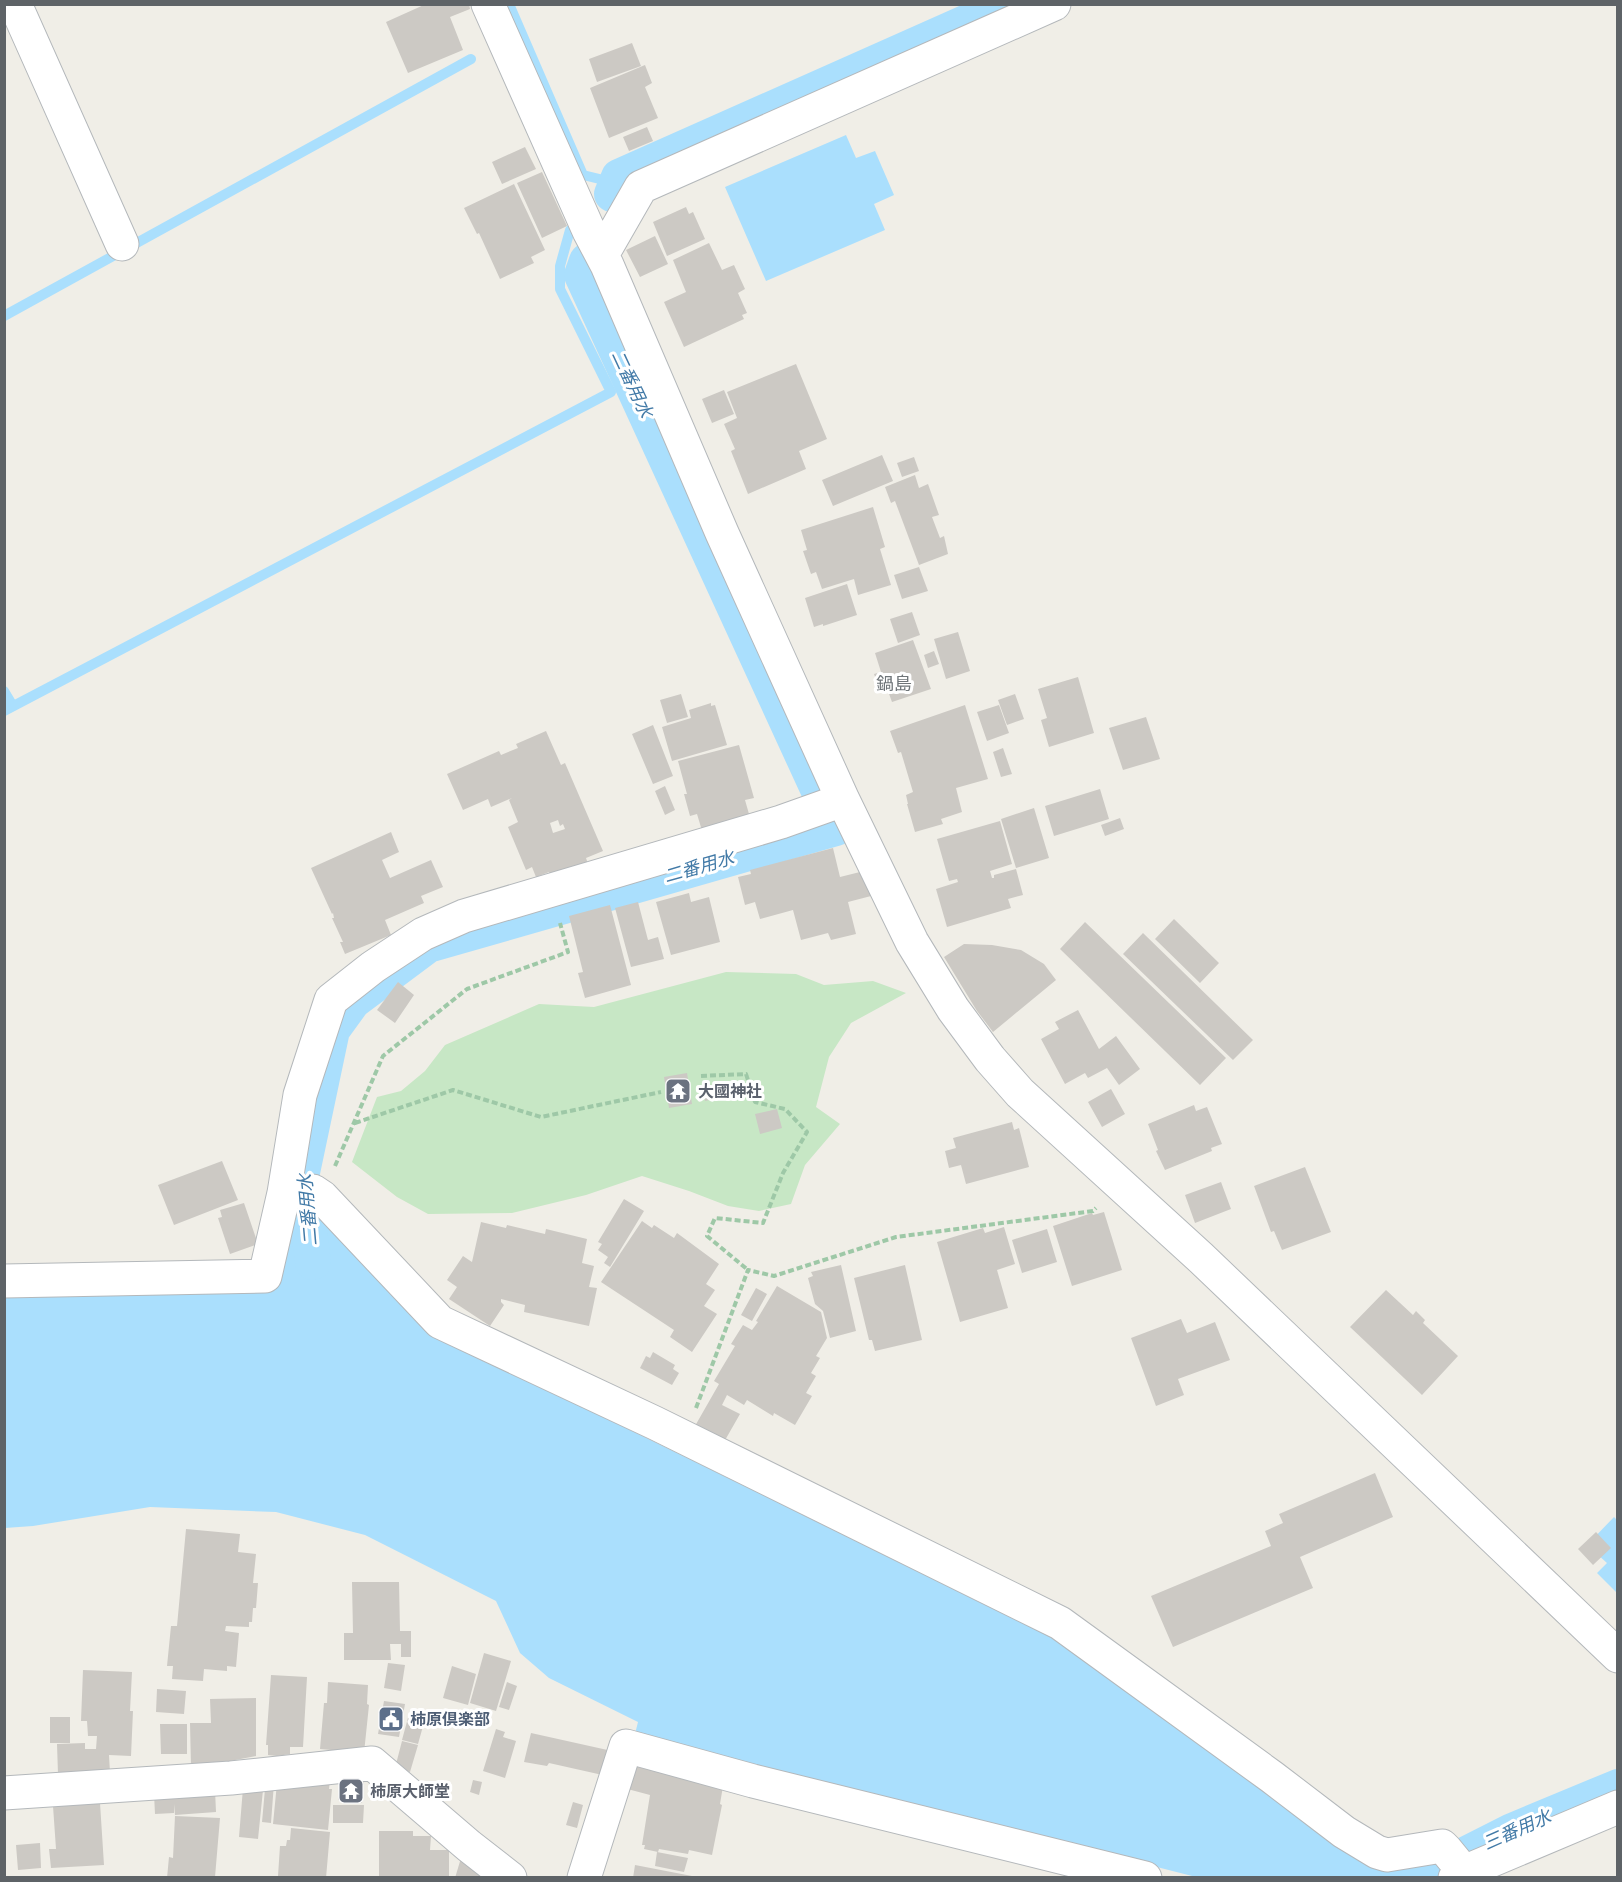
<svg xmlns="http://www.w3.org/2000/svg" width="1622" height="1882" viewBox="0 0 1622 1882" font-family="'Fira Sans Condensed','Noto Sans JP',sans-serif">
	<style>
		.green { fill: #c7e7c5 }
		.water { fill: #aadffd }
		.lines { fill: none; stroke-linecap: round; stroke-linejoin: round }
		.stream { stroke: #aadffd; stroke-width: 10 }
		.canal { stroke: #aadffd; stroke-width: 36 }
		.building { fill: #ccc9c4; fill-rule: evenodd }
		.minor-casing { stroke: #b4b8bb; stroke-width: 35 }
		.path { stroke: #9ec8a7; stroke-width: 4; stroke-dasharray: 6 3; stroke-linecap: butt }
		.minor { stroke: #fff; stroke-width: 33 }
		.labels { text-anchor: middle; stroke-width: 6; stroke-linejoin: round; paint-order: stroke }
		.worship-label { font-size: 16px; font-weight: bold; fill: #5b616d; stroke: #fff; text-anchor: start }
		.service-label { font-size: 16px; font-weight: bold; fill: #4e5e75; stroke: #fff; text-anchor: start }
		.water-label { font-size: 18px; font-style: italic; fill: #427aa7; stroke: #fff }
		.neighbourhood-label { font-size: 18px; fill: #6f7579; stroke: #fff }
	</style>
	<rect width="100%" height="100%" fill="#f0eee7"/>
	<!-- green -->
	<path class="green" d="M726,972l70,2 28,11 49,-4 33,12 -55,30 -22,34 -13,50 24,17 -35,41 -14,39 -32,7 -31,-5 -39,-15 -47,-15 -56,19 -74,18 -84,1 -31,-17 -45,-35 25,-65 24,-6 24,-20 20,-26 94,-41 55,3z"/>
	<!-- water -->
	<path class="water" d="M846,135l10,23 19,-7 19,44 -20,9 11,26 -119,51 -41,-94z
		M316,1212l130,128 597,292 333,232 58,-4 13,12 -9,6 -242,-1 -561,-143 3,-12 -89,-44 -29,-25 -24,-52 -131,-66 -89,-23 -126,-5 -117,19 -28,2 -1,-234 271,-7 19,-73z
		M1614,1517l3,3v73l-20,-20 10,-10 -20,-18z"/>
	<g class="lines">
		<!-- stream -->
		<path class="stream" d="M509,4l74,171 33,8
			M4,316l467,-257
			M4,691l9,15
			M4,711l607,-319 -51,-103v-23l10,-36"/>
		<!-- canal -->
		<path class="canal" d="M612,194l7,-17 389,-173
			M313,1262l-12,-85 31,-147 21,-29 75,-56 408,-117 -254,-553 5,-14
			M1419,1878l93,-47 106,-44"/>
	</g>
	<!-- building -->
	<path class="building" d="M426,4h43l1,5 -20,8 13,33 -55,23 -22,-51z
		M632,43l9,23 -44,16 -8,-23z
		M645,65l7,18 -7,4 13,31 -49,20 -19,-50z
		M647,127l6,14 -24,10 -6,-14z
		M525,147l11,22 -34,15 -10,-22z
		M542,172l25,54 -25,12 -25,-55z
		M514,184l31,66 -14,7 3,6 -34,16 -21,-46 -2,1 -13,-26z
		M686,207l3,7 4,-2 12,27 -38,17 -14,-34z
		M655,236l13,28 -28,13 -14,-27z
		M709,243l13,27 12,-5 11,24 -7,4 9,20 -5,2 2,4 -60,28 -20,-45 22,-10 -13,-32z
		M796,364l31,75 -28,12 7,18 -58,25 -17,-43 4,-2 -11,-25 13,-6 -10,-26z
		M724,390l10,24 -22,9 -10,-24z
		M882,455l11,26 -60,25 -11,-26z
		M914,457l5,14 -17,6 -5,-14z
		M915,475l4,13 9,-4 11,31 -7,2 8,21 4,-2 4,18 -29,11 -24,-64 -4,2 -6,-16z
		M873,507l12,40 -5,2 11,36 -33,10 -4,-16 -32,10 -6,-17 -5,2 -8,-23 4,-1 -6,-20z
		M919,567l9,24 -26,8 -8,-24z
		M847,584l10,31 -34,11v-2l-9,3 -9,-29z
		M912,612l8,23 -22,8 -8,-24z
		M958,632l12,39 -24,8 -12,-40z
		M913,640l18,49 -39,13 -7,-19 -7,2 -4,-11 7,-2 -6,-19z
		M934,651l5,13 -11,4 -4,-13z
		M1078,677l16,56 -45,14 -8,-27 6,-2 -9,-29z
		M681,694l7,23 -21,6 -7,-23z
		M1015,694l9,25 -17,6 -9,-25z
		M711,703v3l4,-1 12,40 -55,16 -10,-34 29,-9 -2,-8z
		M965,705l23,74 -32,9 6,24 -21,7 2,5 -28,8 -8,-28h1l-2,-9 7,-3 -12,-40 -3,1 -8,-22z
		M999,705l10,28 -22,8 -10,-29z
		M1146,717l14,42 -37,11 -14,-42z
		M653,725l20,51 -20,8 -21,-50z
		M546,731l15,34 4,-2 38,88 -17,7 2,6 -36,15 -3,-7 -13,5 -4,-10 -6,3 -18,-43 10,-5 -9,-22 3,-2 -21,9 -3,-8 -25,11 -16,-36 52,-23 2,4 17,-7 -2,-4zM558,820l2,6 3,-2 2,5 -12,4 -3,-10z
		M739,745l15,53 -9,2 6,21 -48,13 -6,-20 -7,2 -6,-22h3l-9,-33z
		M1003,748l9,26 -11,3 -8,-25z
		M665,786l10,24 -10,5 -10,-24z
		M1100,789l9,30 -55,17 -9,-30z
		M1034,808l15,50 -33,10 -15,-49z
		M1120,818l4,11 -19,7 -4,-11z
		M1000,821l12,43 -22,7 2,7h2v-3l22,-6 7,26 -15,4 3,9 -64,19 -11,-38 22,-7 -1,-3 -8,2 -12,-42z
		M391,832l8,20 -17,8 8,18 41,-18 12,27 -22,9 3,7 -39,17 6,15 -46,19 -5,-12h3l-11,-24h2l-1,-5 -1,1 -21,-46z
		M833,848l7,29 24,-6 7,25 -23,6 8,32 -25,6 -3,-7 -27,7 -8,-30 -33,9 -5,-17 -10,3 -7,-28 13,-3 -1,-4z
		M689,893l2,9 18,-5 11,45 -49,13 -15,-53z
		M638,902l10,38 10,-3 6,22 -33,8 -16,-59z
		M610,905l21,80 -46,13 -7,-25 5,-1 -14,-56z
		M1174,919l45,44 -19,20 -45,-44z
		M1085,922l141,136 -26,27 -140,-136z
		M1143,933l110,107 -20,20 -110,-106z
		M964,944l28,1 29,5 23,14 12,16 -63,52 -16,-21 -33,-54z
		M398,982l16,13 -19,28 -18,-13z
		M1078,1010l21,39 17,-13 24,33 -21,16 -12,-17 -19,10 -3,-5 -20,11 -24,-45 18,-10 -4,-7z
		M687,1073l5,31 -23,4 -5,-31z
		M715,1085l3,13 -13,3 -3,-14z
		M737,1085l2,9 -16,5 -2,-10z
		M1111,1089l14,25 -23,13 -14,-25z
		M1194,1105l2,6 11,-4 15,37 -11,4 1,3 -47,19 -9,-19 2,-1 -10,-26z
		M777,1109l5,19 -22,6 -5,-20z
		M1012,1122l2,8 5,-2 10,39 -63,17 -5,-19 -12,3 -4,-17 11,-3 -3,-10z
		M222,1161l16,39 -64,25 -16,-40z
		M1305,1167l26,65 -49,18 -8,-19 -3,1 -17,-46z
		M1221,1182l10,27 -36,14 -10,-28z
		M624,1199l20,12 -34,56 -6,-4 4,-6 -10,-7 4,-6 -4,-2z
		M244,1203l14,41 -28,10 -12,-36 4,-1 -2,-7z
		M1104,1212l18,58 -50,16 -19,-60 39,-13 1,2z
		M642,1221l10,7 2,-3 20,13 3,-5 42,31 -13,20 9,6 -11,16 13,8 -25,38 -22,-15 4,-7 -73,-48z
		M481,1222l25,6 1,-3 38,9 1,-5 41,10 -5,24 12,3 -5,21 8,1 -8,38 -65,-14 1,-7 -24,-6v3l3,3 -14,21 -41,-27 8,-12 -10,-7 16,-24 9,6z
		M1004,1227l11,37 -18,6 11,38 -48,14 -23,-80 46,-14 2,5z
		M1047,1229l10,33 -35,11 -10,-33z
		M841,1265l15,66 -26,7 -7,-27 -8,-7 -7,-26 5,-2 -2,-4z
		M905,1265l17,75 -47,11 -3,-11h-3l-15,-62z
		M777,1286l44,26 6,26 -11,18 4,2 -9,15 5,3 -10,17 6,3 -17,29 -21,-12 -1,3 -26,-16 -3,5 -17,-10 -5,10 18,9 -16,28 -29,-16 24,-42 -5,-3 21,-35 -4,-2 12,-19 9,5 6,-8 -2,-1z
		M756,1288l11,6 -15,27 -11,-6z
		M1386,1290l27,25 3,-4 9,9 -2,3 35,33 -36,39 -72,-68z
		M1181,1319l6,14 28,-11 15,38 -52,19 6,16 -28,11 -25,-68z
		M653,1352l22,13 -2,4 6,4 -7,12 -32,-17 6,-12 4,2z
		M1375,1473l18,44 -93,40 13,31 -140,59 -22,-51 120,-50 -6,-15 18,-8 -4,-9z
		M186,1529l54,5 -2,18 18,2 -3,29h5l-2,25h-3l-1,14h-3v5l-23,-1 -1,5 14,2 -3,34 -9,-1v5l-23,-2 -1,12 -31,-2 1,-13h-6l4,-40h6z
		M1596,1532l15,16 -18,17 -15,-16z
		M352,1582h47l1,49h11v26h-10v-13h-11l1,16h-47v-27h9z
		M484,1653l27,8 -15,50 -26,-8z
		M388,1663l17,2 -4,26 -17,-3z
		M452,1666l24,8 -8,31 -25,-7z
		M83,1670l49,2 -2,39h3l-2,45 -22,-1 1,18 -52,1 -1,-30 28,-1v6h11l1,-13h-9l-1,-15h-6z
		M271,1675l36,2 -4,70h-13v7l-13,2 -9,-1v-10h-2z
		M328,1682l40,3 -1,19 2,1 -5,48 -44,-4 4,-46h3z
		M507,1682l10,4 -8,24 -10,-3z
		M157,1689l29,2 -2,23 -28,-2z
		M256,1698v58l-26,5v3l-39,3 -1,-44h21l-1,-24z
		M384,1701l21,3 -6,33 -21,-3z
		M409,1714l16,5 -7,25 -16,-4z
		M50,1717h20v26h-20z
		M160,1724h27v30h-26z
		M496,1729l9,3 -2,5 13,4 -11,37 -22,-7z
		M531,1733l81,18 -5,25 -58,-13 -2,3 -23,-4z
		M402,1741l16,4 -8,27 -15,-4z
		M625,1761l99,19 -4,24 2,1 -10,50 -23,-5 -1,4 -29,-5 -1,3 -14,-3 1,-4h-3l8,-50 -30,-8z
		M340,1779l24,3 -2,21 -24,-3z
		M330,1780l-1,9h3l-4,41 -55,-6 4,-41z
		M473,1780l9,2 -3,13 -9,-3z
		M274,1783l-3,40 -9,-1 3,-33z
		M243,1788l20,2 -5,49 -19,-2z
		M215,1790l1,22 -41,3 -1,-11v9l-19,1 -1,-20z
		M573,1802l10,3 -6,23 -11,-3z
		M100,1803l4,62 -53,3 -2,-19h7l-3,-43z
		M333,1805h31l-1,18h-30z
		M175,1816l45,2 -5,59 -48,1 2,-21 4,1z
		M291,1828l39,4 -4,46 -48,-2 2,-30h6l1,-6h3z
		M379,1831h34v5h18l-1,14h19v28h-70z
		M40,1843l1,25 -23,2 -2,-25z
		M657,1852l31,6 -4,14 -29,-6z
		M461,1858l25,20h-31z
		M635,1865l57,11v2h-59z"/>
	<g class="lines">
		<!-- minor casing -->
		<g class="minor-casing">
			<path id="minor" d="M15,4l107,240
				M488,4l101,227 18,34 115,268 121,267 69,142 41,67 37,50 30,34 180,164 418,399
				M602,255l39,-68 413,-183
				M284,1193l29,-2 9,6 118,125 215,101 405,200 212,154 72,55 33,20 10,3 55,-9 4,4 18,22
				M4,1281l261,-5 19,-83 16,-98 31,-95 42,-33 50,-33 41,-18 317,-94 62,-22
				M4,1793l227,-15 141,-15 97,83 41,32
				M584,1878l42,-132 127,35 392,97
				M1455,1878l9,-6 154,-65"/>
		</g>
		<!-- path -->
		<path class="path" d="M701,1076l45,-2 9,28 30,7 22,23 -24,41 -20,50 -48,-5 -8,18 41,34
			M355,1123l98,-33 88,27 120,-25
			M335,1166l48,-110 84,-67 101,-37 -8,-29
			M696,1408l52,-138 26,6 122,-39 197,-26 3,-3"/>
		<!-- minor -->
		<use href="#minor" class="minor"/>
	</g>
	<!-- icons -->
	<defs>
		<g id="temple-square" transform="scale(1.35)"><rect x="-9" y="-9" width="18" height="18" rx="4" fill="#6b7280" stroke="#fff"/><path d="M0-6L5-2H3V0L6.5 2.5H4V6H1.5V3h-3V6H-4V2.5H-6.5L-3 0V-2H-5Z" fill="#fff"/></g>
		<g id="civic-square" transform="scale(1.35)"><rect x="-9" y="-9" width="18" height="18" rx="4" fill="#5c6f8a" stroke="#fff"/><path d="M-.6-6.5H3V-4.5H.6V-3L4-1V1h2V6H-6V1h2V-1L-.6-3ZM-1.2 2.5V6h2.4V2.5Z" fill="#fff"/></g>
	</defs>
	<g fill-rule="evenodd">
		<use href="#temple-square" x="678" y="1091"/>
		<use href="#civic-square" x="391" y="1719"/>
		<use href="#temple-square" x="351" y="1791"/>
	</g>
	<g class="labels">
		<!-- worship labels -->
		<g class="worship-label">
			<text x="698" y="1097">大國神社</text>
			<text x="370" y="1797">柿原大師堂</text>
		</g>
		<!-- service labels -->
		<g class="service-label">
			<text x="410" y="1725">柿原倶楽部</text>
		</g>
		<!-- water labels -->
		<g class="water-label">
			<text transform="translate(632 384) rotate(65)" y="6">二番用水</text>
			<text transform="translate(699 867) rotate(-16)" y="6">二番用水</text>
			<text transform="translate(308 1210) rotate(-95)" y="6">二番用水</text>
			<text transform="translate(1517 1830) rotate(-24)" y="6">三番用水</text>
		</g>
		<!-- neighbourhood labels -->
		<g class="neighbourhood-label">
			<text x="894" y="690">鍋島</text>
		</g>
	</g>
	<!-- border -->
	<rect width="1622" height="1882" fill="none" stroke="#5e6367" stroke-width="12"/>
</svg>
